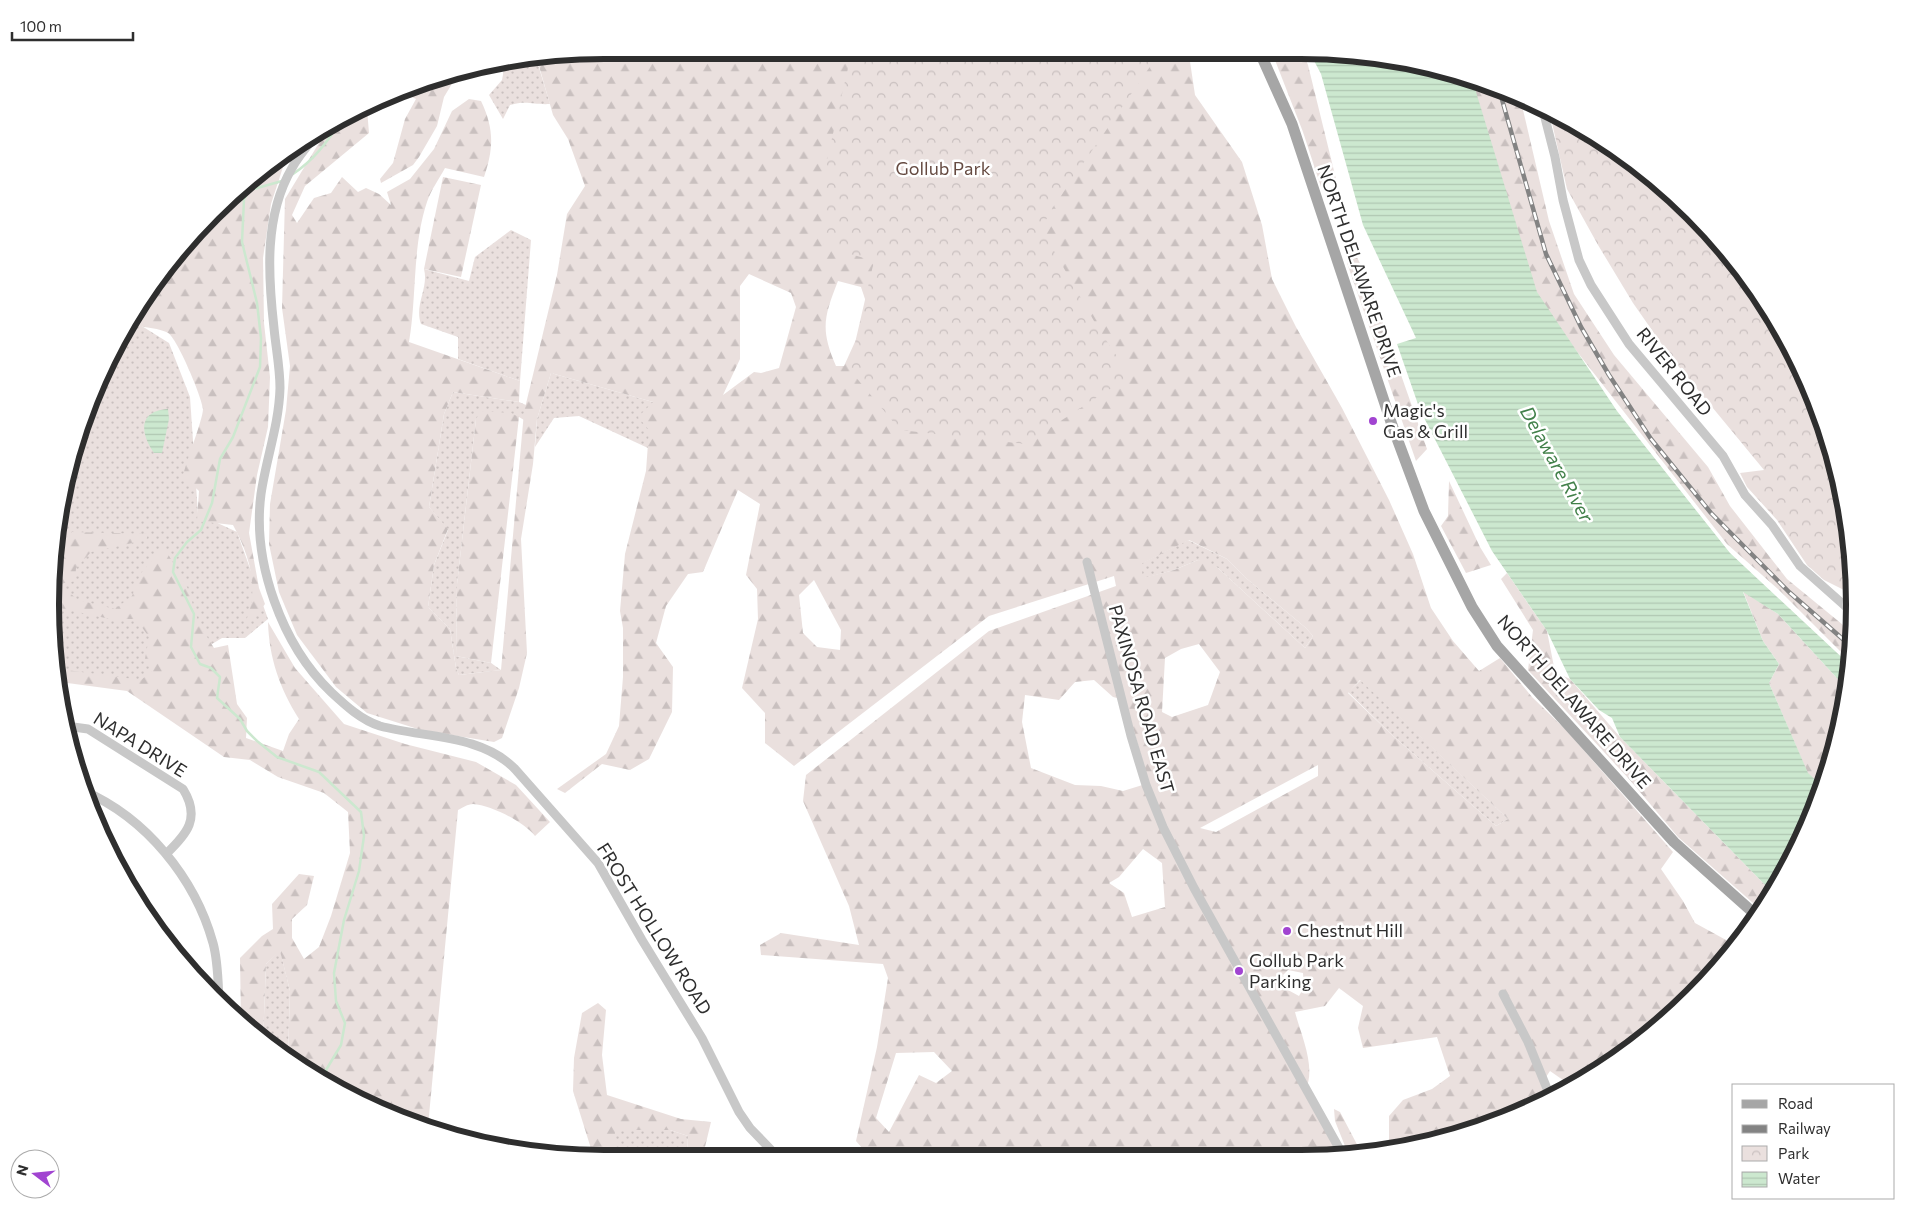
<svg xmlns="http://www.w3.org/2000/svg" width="1905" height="1209" viewBox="0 0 1905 1209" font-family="Commissioner,sans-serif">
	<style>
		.grass { fill: url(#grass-dots) }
		.forest { fill: url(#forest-firs); fill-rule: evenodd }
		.park { fill: url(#park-crowns) }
		.water { fill: url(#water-rules) }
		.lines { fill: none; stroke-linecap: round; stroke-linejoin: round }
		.stream { stroke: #cce8cf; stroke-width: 2.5 }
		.minor { stroke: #c8c8c8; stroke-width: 9 }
		.major { stroke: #a6a6a6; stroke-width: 11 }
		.rail-casing { stroke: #838383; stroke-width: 4.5 }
		.rail { stroke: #fff; stroke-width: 2.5; stroke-dasharray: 8; stroke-linecap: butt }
		.poi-dot { fill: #a144d1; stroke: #fff; stroke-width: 2 }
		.labels { text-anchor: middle; stroke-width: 5; stroke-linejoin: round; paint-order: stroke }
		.park-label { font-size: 18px; fill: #654a41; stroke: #fff }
		.street-label { font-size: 18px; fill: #2e2e2e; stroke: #fff }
		.poi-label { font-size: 18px; fill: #2e2e2e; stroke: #fff; text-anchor: start }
		.water-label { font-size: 19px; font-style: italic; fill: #42814a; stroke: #fff }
		.rim { fill: none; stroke: #2e2e2e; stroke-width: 6 }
	</style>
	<defs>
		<pattern id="grass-dots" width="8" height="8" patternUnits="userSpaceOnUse" patternTransform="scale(1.25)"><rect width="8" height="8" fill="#eae0de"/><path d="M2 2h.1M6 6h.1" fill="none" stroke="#c9c0bf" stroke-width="1.8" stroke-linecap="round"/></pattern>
		<pattern id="forest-firs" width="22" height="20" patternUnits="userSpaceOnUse" patternTransform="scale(1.25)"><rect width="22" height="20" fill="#eae0de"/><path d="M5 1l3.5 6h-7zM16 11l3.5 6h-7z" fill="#c9c0bf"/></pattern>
		<pattern id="park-crowns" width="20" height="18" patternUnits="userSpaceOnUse" patternTransform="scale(1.25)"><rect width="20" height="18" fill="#eae0de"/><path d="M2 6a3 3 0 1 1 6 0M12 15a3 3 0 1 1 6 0" fill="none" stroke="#c9c0bf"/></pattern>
		<pattern id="water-rules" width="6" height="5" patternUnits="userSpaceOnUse" patternTransform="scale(1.25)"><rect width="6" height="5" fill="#cce8cf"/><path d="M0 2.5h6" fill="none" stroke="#b0c7b2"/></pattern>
	</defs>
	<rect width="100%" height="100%" fill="#fff"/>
	<!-- grass -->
	<path class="grass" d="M518,61h19l13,43c-17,1 -23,-4 -40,1l-7,14 -14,-24 13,-15 3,-16z
		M511,230l20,10 -11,141 -62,-22v-22l-37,-13c-7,-19 8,-36 3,-55l45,12 6,-24z
		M139,305l-2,18 32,20 21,54 8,117 39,18 31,87 -23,19h-23l-83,50 -80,-12 -9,-72 11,-107 19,-71 44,-98z
		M551,373l102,29 -5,46 -69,-32 -25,2 -19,29 2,-28z
		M453,392l66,10 7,3 -2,15 -5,-3 -43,2 -19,165 -1,72 35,7 10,7 -42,5 -3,-7 -6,-39 -22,-22 6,-42 14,-35 -19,-23 15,-93z
		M1188,540l39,19 19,19 60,50 7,8 -8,12 -87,-80 -20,-8 -24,10 -58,16 24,-22z
		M1361,680l147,139 -12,7 -104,-91 -44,-43z
		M280,950l10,41 -2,66 -25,-16 3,-77z
		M614,1130h56l18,6 -1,19h-72z"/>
	<!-- forest -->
	<path class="forest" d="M533,55h656l6,40 47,67 20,63 10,54 24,48 46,81 47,92 24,54 18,54 22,33 26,30 21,-13 32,39 34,33 107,122 -12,17 22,32 12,22 42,23 -71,76 -88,63 -5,2 -23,-16 -8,12 4,15 -102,42 -53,9 -2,-7v-26l14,-16 29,-11 18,-13 -13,-39 -74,11 -5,-20 5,-22 -24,-18 -14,18 -30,6c6,23 22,57 10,78l35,67 -471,-1 -13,-15 21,-94 11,-69 -5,-14 -122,-9 -1,-10 21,-12 78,12 -10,-39 -46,-105 3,-26 183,-144 127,-45 -2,-10 -125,40 -195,150 -29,-23v-30l-23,-25 16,-69 -1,-30 -11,-14 14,-71 -22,-14 -35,82 -15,2 -22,32 -10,37 17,24 -1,45 -23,47 -19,11 -28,-6 -37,29 -8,-4 49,-35 13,-28 4,-49v-49l-3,-17 5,-57 21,-83 3,-41 -11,-13 15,-15 -102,-29 -14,46 -4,45 -12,75 6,114 -8,35 -17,50 -8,4 -73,-12 -54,-17 -31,-26 -39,-52 -18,-43 -10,-48 1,-40 16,-94 4,-44 -8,-58 3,-109 43,-71 39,-19 2,24 -64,53 -13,29 5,8 17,-25 17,-5 11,-16 16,15 8,-4 13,6 12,11 -4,-13 23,-13 24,-30 18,-38 17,-12 12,2c13,27 13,47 3,76l-39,-9c-6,11 -14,22 -18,34 -15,45 -10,94 -18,140l111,39 -1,21 -66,-10 -9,22 -15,93 19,22 -14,36 -6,42 22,22 6,39 3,7 42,-5 23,-258 33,-137 10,-61 18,-28 -17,-47 -15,-24 -16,-56zM749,274l42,19 5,14 -17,61 -18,5 -7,-1 -31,23 17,-36v-73zM838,281l23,6 8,24 -25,55h-8c-16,-37 -12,-49 2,-85zM1189,540l38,19 19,19 60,50 7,8 -8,12 -87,-80 -12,-7 -8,-1 -24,10 -31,8 -2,-14zM814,580l27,50 -1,20 -23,-3 -14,-14 -4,-38zM1199,644l21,28 -12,33 -36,12 -10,-5 3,-54 16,-9zM1094,680l19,17 12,3 24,83 -26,8 -22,-5 -26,-1 -44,-17 -9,-46 3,-27 34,5 16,-18zM1360,680l148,139 -12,7 -104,-91 -44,-42zM1318,765v11l-102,56 -16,-4zM1143,849l19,14 3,44 -33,10 -8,-24 -15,-10 10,-6zM1288,970l15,3 1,14 -5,9 -11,-6 -5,-15zM934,1052l18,19 -16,12 -17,-8 -30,57 -13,-14 20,-65z
		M1273,55h31l4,10 28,114 -15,8 -18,-55z
		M459,72l-15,25 -7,29 -18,31 -6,8 -32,18 -1,-4 13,-16 12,-44 11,-20 -15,-7 26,-13z
		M1457,77l56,15 7,5 29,124 25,73 40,61 94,112 22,39 57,73 67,55 -4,27 -71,-71 -52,-46 -177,-227 -36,-67z
		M279,158l4,9 -12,37 -8,54 1,65 6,54 -2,50 -11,48 -8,58 10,55 6,16 -9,12 -11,7c15,-33 5,-67 -12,-98l-36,-4 2,-30 -16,-15c3,-14 20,-57 20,-67 -1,-12 -26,-71 -35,-76 -8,-5 -32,-7 -42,-9l39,-57 48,-55z
		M443,177l38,8 -20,92 -37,-8z
		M1356,255l11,23 60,171 -11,12 -69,-198z
		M481,411l30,2 8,4 -28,246 -35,-7 1,-72 19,-165z
		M1449,481l31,66 11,18 -25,8 -25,-47 7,-10z
		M72,532l76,2 -2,6 -55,12 -15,16 -1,13 -16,3 19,16 37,9 17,-13 9,-23 23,-26 24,42 11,35 15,24 14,-3 9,59 10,14 -1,20 37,13 6,-17 10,-15c-19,-30 -30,-61 -31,-97l27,46 49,56 61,20 71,18 40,23 34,37 -15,14c-11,-14 -44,-31 -62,-32 -5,0 -11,4 -15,6l-30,316 -35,-9 -105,-60 2,-66 -10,-40 -14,13 -3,77 -22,-20 -1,-63 22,-22 11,-7 -1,-25 27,-30 15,2 -7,29 -15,14v19l12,21 15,-12 12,-31 19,-63 -2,-41 -24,-19 -46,-16 -28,-17 -26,-3 -97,-66 -67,-9 -1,-13 82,11 11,-9 -7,-12 4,-22 -13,-18h-26l-60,-13 6,-59z
		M1507,573l40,58 8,41 15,7 50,58 152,155 -11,18 -83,-73 -49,-58 -101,-109 5,-40 -32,-51z
		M1743,591l35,23 68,74 -10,60 -14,38 -14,-12 -39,-91 10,-19 -16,-23z
		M598,1003l8,7 -4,45 5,40 74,24 30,3 -7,29 2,4h-19l1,-19 -18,-6h-55v25h-22l-20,-64 1,-33 8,-45z
		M1334,1109l6,3 22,42 -13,2 -14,-35z"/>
	<!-- park -->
	<path class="park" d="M851,55h307l-100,145 -17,28 57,100 32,48 -105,68 -125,-14 -51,-61 25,-108 -51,-15 4,-86z
		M1550,114l88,51 80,74 63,89 45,99 24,105 2,62 -28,-14 -17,-15 -30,-45 -30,-33 -7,-14 24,-3 -94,-114 -37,-53 -35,-58 -31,-56z"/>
	<!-- water -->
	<path class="water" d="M1311,55h62l100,27 64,210 80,119 113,142 120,112 -4,23 -68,-74 -35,-22 20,49 16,23 -10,19 39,90 14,13 -24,64 -26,42 -152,-155 -8,-19 -13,-8 -29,-31 -23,-48 -55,-80 -72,-141 -23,-66 19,-6 -53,-113 -42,-151z
		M168,409l1,10 -7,34h-8c-14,-20 -16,-42 14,-44z"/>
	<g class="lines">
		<!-- stream -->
		<path class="stream" d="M293,174c21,-14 34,-32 48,-53
			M282,181l-32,9 -6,9 -2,43 15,61 4,35 -1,29 -27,70 -13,22 -8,44 -11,27 -14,12 -12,16 -2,14 21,42 -3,33 9,17 11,4 9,9 -3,21 23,21 7,12 10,10 20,16 42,15 42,40 3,24 -5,35 -15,49 -10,53 2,28 9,22 -4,22 -15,25 4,11"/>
		<!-- minor -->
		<path class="minor" d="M1543,110l12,47 8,43 16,60 12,25 38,59 94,112 22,39 27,30 28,41 53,47
			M318,133c-9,11 -19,22 -26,35 -28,48 -24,107 -18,160 2,21 6,40 6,60 -1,37 -14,71 -19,106 -9,68 21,151 70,198 14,13 30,28 49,34 44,12 101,8 135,43l83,94 44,77 60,98 37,74 11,16 26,27
			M1087,562l44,174 15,49 17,42 31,61 150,269
			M66,726l22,3 95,60c18,29 4,45 -17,65
			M84,791c62,27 111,87 129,152 5,18 5,38 6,57
			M1503,994l25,48 22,54"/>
		<!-- major -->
		<path class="major" d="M1261,55l31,69 100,301 32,86 48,96 25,39 177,196 83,74"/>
		<!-- rail casing -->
		<g class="rail-casing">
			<path id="rail" d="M1499,89l47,165 35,73 28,48 42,64 60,74 78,79 64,56"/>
		</g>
		<!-- rail -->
		<use href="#rail" class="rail"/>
	</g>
	<!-- markers -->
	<g class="poi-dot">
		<circle cx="1373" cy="421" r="5"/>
		<circle cx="1287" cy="931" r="5"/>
		<circle cx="1239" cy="971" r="5"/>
	</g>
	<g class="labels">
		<!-- park labels -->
		<g class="park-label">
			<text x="943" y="175">Gollub Park</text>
		</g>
		<!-- street labels -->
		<g class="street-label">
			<text transform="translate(1359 271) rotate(71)" y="6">NORTH DELAWARE DRIVE</text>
			<text transform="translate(1674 372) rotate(51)" y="6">RIVER ROAD</text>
			<text transform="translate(1141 699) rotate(74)" y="6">PAXINOSA ROAD EAST</text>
			<text transform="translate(1574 702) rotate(49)" y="6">NORTH DELAWARE DRIVE</text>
			<text transform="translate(140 745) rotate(32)" y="6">NAPA DRIVE</text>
			<text transform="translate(654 929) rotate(58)" y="6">FROST HOLLOW ROAD</text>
		</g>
		<!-- poi labels -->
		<g class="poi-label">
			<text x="1383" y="417">Magic's<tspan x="1383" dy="21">Gas &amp; Grill</tspan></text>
			<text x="1297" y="937">Chestnut Hill</text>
			<text x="1249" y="967">Gollub Park<tspan x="1249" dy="21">Parking</tspan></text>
		</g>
		<!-- water labels -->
		<g class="water-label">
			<text transform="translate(1557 464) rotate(61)" y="7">Delaware River</text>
		</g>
	</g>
	<!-- crop -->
	<path d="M0 0H1905V1209H0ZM604 59H1301A545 545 0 0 1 1846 604V605A545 545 0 0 1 1301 1150H604A545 545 0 0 1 59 605V604A545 545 0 0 1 604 59Z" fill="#fff" fill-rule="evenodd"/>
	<path class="rim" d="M604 59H1301A545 545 0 0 1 1846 604V605A545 545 0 0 1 1301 1150H604A545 545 0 0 1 59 605V604A545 545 0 0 1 604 59Z"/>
	<!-- legend -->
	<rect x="1732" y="1084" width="162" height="115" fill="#ffffff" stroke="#ababab"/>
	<rect x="1742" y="1100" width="25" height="8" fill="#a6a6a6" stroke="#ababab"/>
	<text x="1778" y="1109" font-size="15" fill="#2e2e2e">Road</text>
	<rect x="1742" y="1125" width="25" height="8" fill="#838383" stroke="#ababab"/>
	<text x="1778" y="1134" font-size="15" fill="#2e2e2e">Railway</text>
	<rect x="1742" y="1146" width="25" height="15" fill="url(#park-crowns)" stroke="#ababab"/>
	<text x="1778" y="1159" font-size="15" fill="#2e2e2e">Park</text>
	<rect x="1742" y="1172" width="25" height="15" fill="url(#water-rules)" stroke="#ababab"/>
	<text x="1778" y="1184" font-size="15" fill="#2e2e2e">Water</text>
	<!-- north arrow -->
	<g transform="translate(35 1174) rotate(286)"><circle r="24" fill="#ffffff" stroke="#ababab"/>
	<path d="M0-4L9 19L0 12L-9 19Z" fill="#a144d1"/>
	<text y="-8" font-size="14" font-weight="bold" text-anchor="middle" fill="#2e2e2e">N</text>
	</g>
	<!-- scale -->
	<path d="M12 32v8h121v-8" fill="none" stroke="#2e2e2e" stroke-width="2.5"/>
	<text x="20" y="32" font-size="15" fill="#2e2e2e" stroke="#ffffff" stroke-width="4" paint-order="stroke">100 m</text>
</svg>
